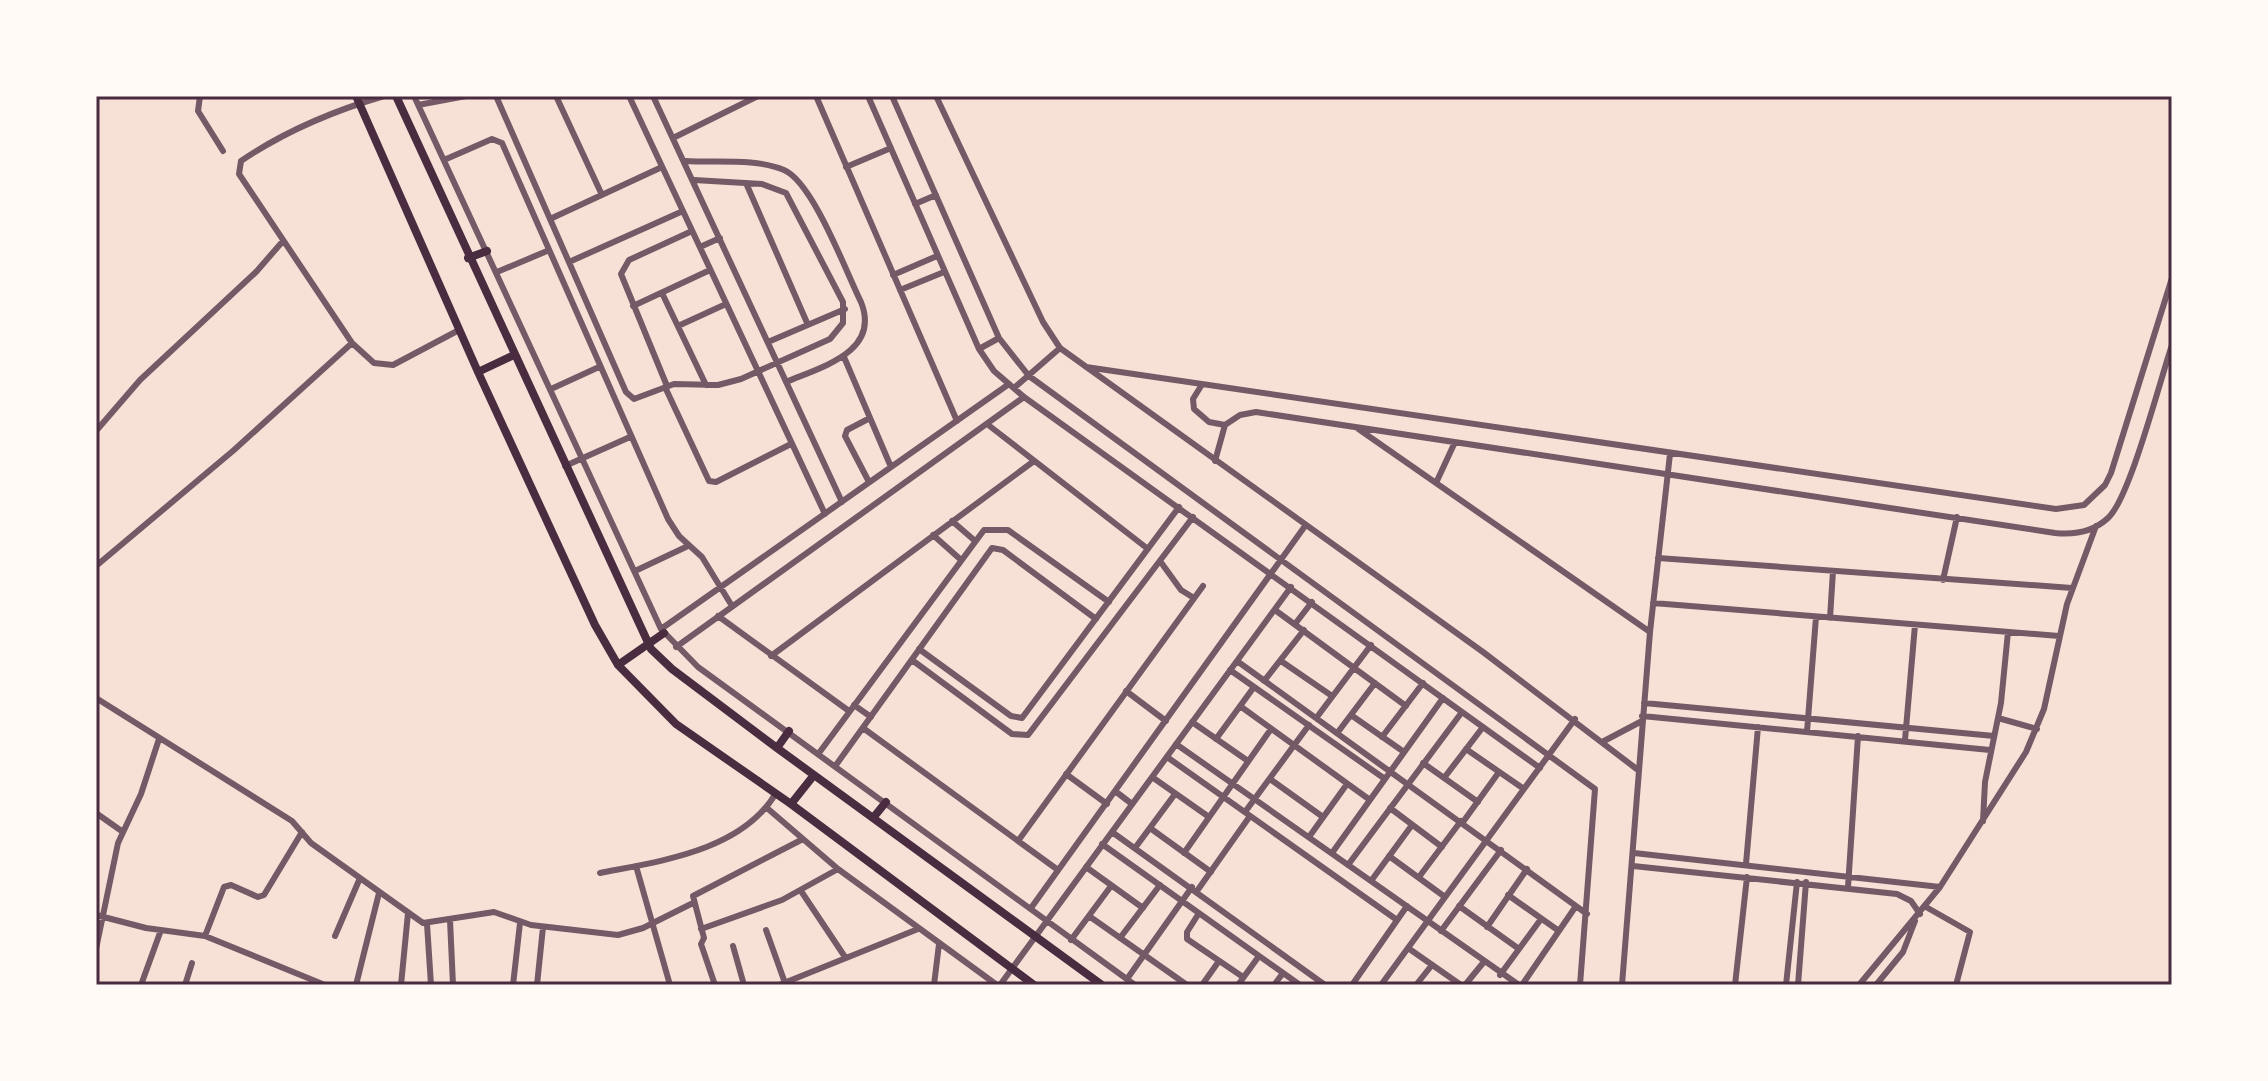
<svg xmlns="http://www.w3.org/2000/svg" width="2268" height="1081" viewBox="0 0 2268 1081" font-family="'PT Sans',sans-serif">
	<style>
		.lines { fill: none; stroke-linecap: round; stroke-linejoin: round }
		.minor { stroke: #755966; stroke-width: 6 }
		.secondary { stroke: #4a2c40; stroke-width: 8 }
		.neatline { fill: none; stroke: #4a2c40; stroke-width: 3 }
	</style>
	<rect width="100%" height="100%" fill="#f7e1d7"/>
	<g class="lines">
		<!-- minor -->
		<path class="minor" d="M200,96l-2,15 25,40
			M384,96c-51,15 -99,35 -143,65l-2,13 113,169 22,20 19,2 66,-35
			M414,96l247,533 37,38 437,318
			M496,96l130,296 8,7 40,-15 44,1 23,-6 89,-40 13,-16v-21l-57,-109 -24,-9 -68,-4
			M556,96l46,99
			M629,96l196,418
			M653,96l189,406
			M816,96l141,325
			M868,96l111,253 15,22 30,26 516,371
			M892,96l107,242 30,38 566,413 -15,196
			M936,96l107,226 17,26 423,304 155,118
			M418,105l48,-9
			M673,138l85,-42
			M444,160l48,-21 10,4 166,376 11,17 23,21 30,49
			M685,161c30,2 71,-3 99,9 29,12 62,102 77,132 20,50 -40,65 -75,80
			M846,167l45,-19
			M746,183l62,142
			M915,204l21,-9
			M550,219l112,-52
			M700,247l20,-9
			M569,262l114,-51
			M497,272l50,-21
			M893,275l44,-19
			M900,290l44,-18
			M662,293l44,92
			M633,306l77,-36
			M678,326l48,-22
			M768,342l77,-33
			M979,349l20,-11
			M844,357l47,110
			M1086,367l970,142 28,-4 21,-20 6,-12 61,-195
			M667,386l-46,-112 8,-14 63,-29
			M1201,386l-8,13 1,10 15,13 16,3
			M665,387l44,94 7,1 75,-38
			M1014,388l46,-40
			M551,389l48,-22
			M987,424l161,125
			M1357,428l293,204
			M96,431l44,-51 116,-108 27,-31
			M1215,461l10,-36 15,-10 16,-3 799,121c19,2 38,-1 53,-15 22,-20 52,-138 64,-173
			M565,466l65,-29
			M869,482l-24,-46 2,-6 23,-12
			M1436,483l19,-41
			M952,521l22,19
			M933,535l27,24
			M1658,558l414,30
			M1160,561l21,29 13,8
			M96,566l138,-116 118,-107
			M635,571l53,-25
			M1943,580l14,-63
			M1653,603l406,33
			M1275,610l131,96
			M718,616l131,95
			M1830,618l3,-47
			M1295,624l17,-22
			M661,629l348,-245
			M676,647l348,-250
			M919,649l92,67 11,2 157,-211
			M771,656l263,-195
			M912,660l100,74 16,1 165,-218
			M1237,661l350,253
			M1281,661l51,35
			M1230,670l155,109
			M1264,681l40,-51
			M1126,691l40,30
			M96,698l196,123 19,22 112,80 71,-11 37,13 87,10 25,-7 50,-25
			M1644,703l350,33
			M854,705l17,12
			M1240,706l130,94
			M1351,715l53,37
			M1642,716l348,34
			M1317,717l54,-72
			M1998,718l39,11
			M1192,722l56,39
			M863,728l195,142
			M1338,732l37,-49
			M1807,732l9,-115
			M1382,737l41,-54
			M1216,739l38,-52
			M1905,740l10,-115
			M1604,741l38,-20
			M1176,744l343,241
			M1466,749l58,40
			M819,753l165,-223h24l101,72
			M1167,757l230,163
			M1423,763l55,39
			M836,765l156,-217 11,2 93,69
			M1066,774l41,30
			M1152,777l57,40
			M1444,778l39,-51
			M1270,779l53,38
			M1115,791l17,13
			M767,808l71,61 159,116
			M1390,808l52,39
			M1245,812l64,-87
			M96,813l27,19
			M1983,821l2,-39 16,-79 7,-71
			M1463,822l36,-50
			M1150,828l61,44
			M1112,832l213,153
			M1309,837l38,-53
			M1018,841l185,-255
			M1102,844l198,141
			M1135,848l40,-54
			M1184,853l87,-124
			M1332,853l111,-155
			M1634,853l306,34
			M1389,856l56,41
			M1746,864l12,-137
			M1348,865l114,-153
			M636,866l34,119
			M1633,866l264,28 14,7 9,13
			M1086,867l57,41
			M600,873c60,-12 142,-22 176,-80
			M1419,877l42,-56
			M1371,881l41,-56
			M1848,887l10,-151
			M801,891l44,66
			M1197,891l53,-75
			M1508,895l51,36
			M1459,906l60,43
			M1926,907l44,25 -14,53
			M1031,908l274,-382
			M1199,913l-12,19v7l56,38
			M96,915l50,13 59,8 120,49
			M1089,916l98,69
			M450,920l3,65
			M427,924l4,61
			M1487,927l40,-58
			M701,929l81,-29 56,-31
			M766,930l19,53
			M1441,931l60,-81
			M205,936l19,-49 7,-2 27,12 6,-2 38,-63
			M335,936l25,-58
			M1120,938l40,-53
			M1071,940l40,-54
			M733,946l11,39
			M1408,948l53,37
			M96,949l22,-106 23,-49 18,-55
			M1500,975l41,-56
			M1127,979l65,-92
			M141,985l20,-55
			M185,985l7,-22
			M356,985l23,-92
			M401,985l7,-72
			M513,985l7,-62
			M537,985l6,-58
			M715,985l-14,-41 3,-6 -11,-42 110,-57
			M779,985l139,-56
			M934,985l5,-41
			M1000,985l291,-398
			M1202,985l17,-24
			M1238,985l21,-29
			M1274,985l9,-12
			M1352,985l55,-79
			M1381,985l194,-266
			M1416,985l16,-20
			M1465,985l18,-22
			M1522,985l54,-79
			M1622,985l28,-353 20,-178
			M1735,985l12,-108
			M1786,985l11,-103
			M1798,985l8,-103
			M1859,985l81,-98 86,-135 18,-43 23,-105 29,-78
			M1876,985l27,-33 12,-31"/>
		<!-- secondary -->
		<path class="secondary" d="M356,96l122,276 117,253 23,40 58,59 115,80 243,181
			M396,96l255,553 21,20 105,79 325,237
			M468,258l19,-7
			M478,372l36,-17
			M618,665l46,-32
			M777,748l12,-17
			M791,804l23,-29
			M873,818l13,-16"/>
	</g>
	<!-- border -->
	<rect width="2268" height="1081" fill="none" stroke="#fffaf5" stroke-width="196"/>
	<rect x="98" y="98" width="2072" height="885" class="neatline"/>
</svg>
